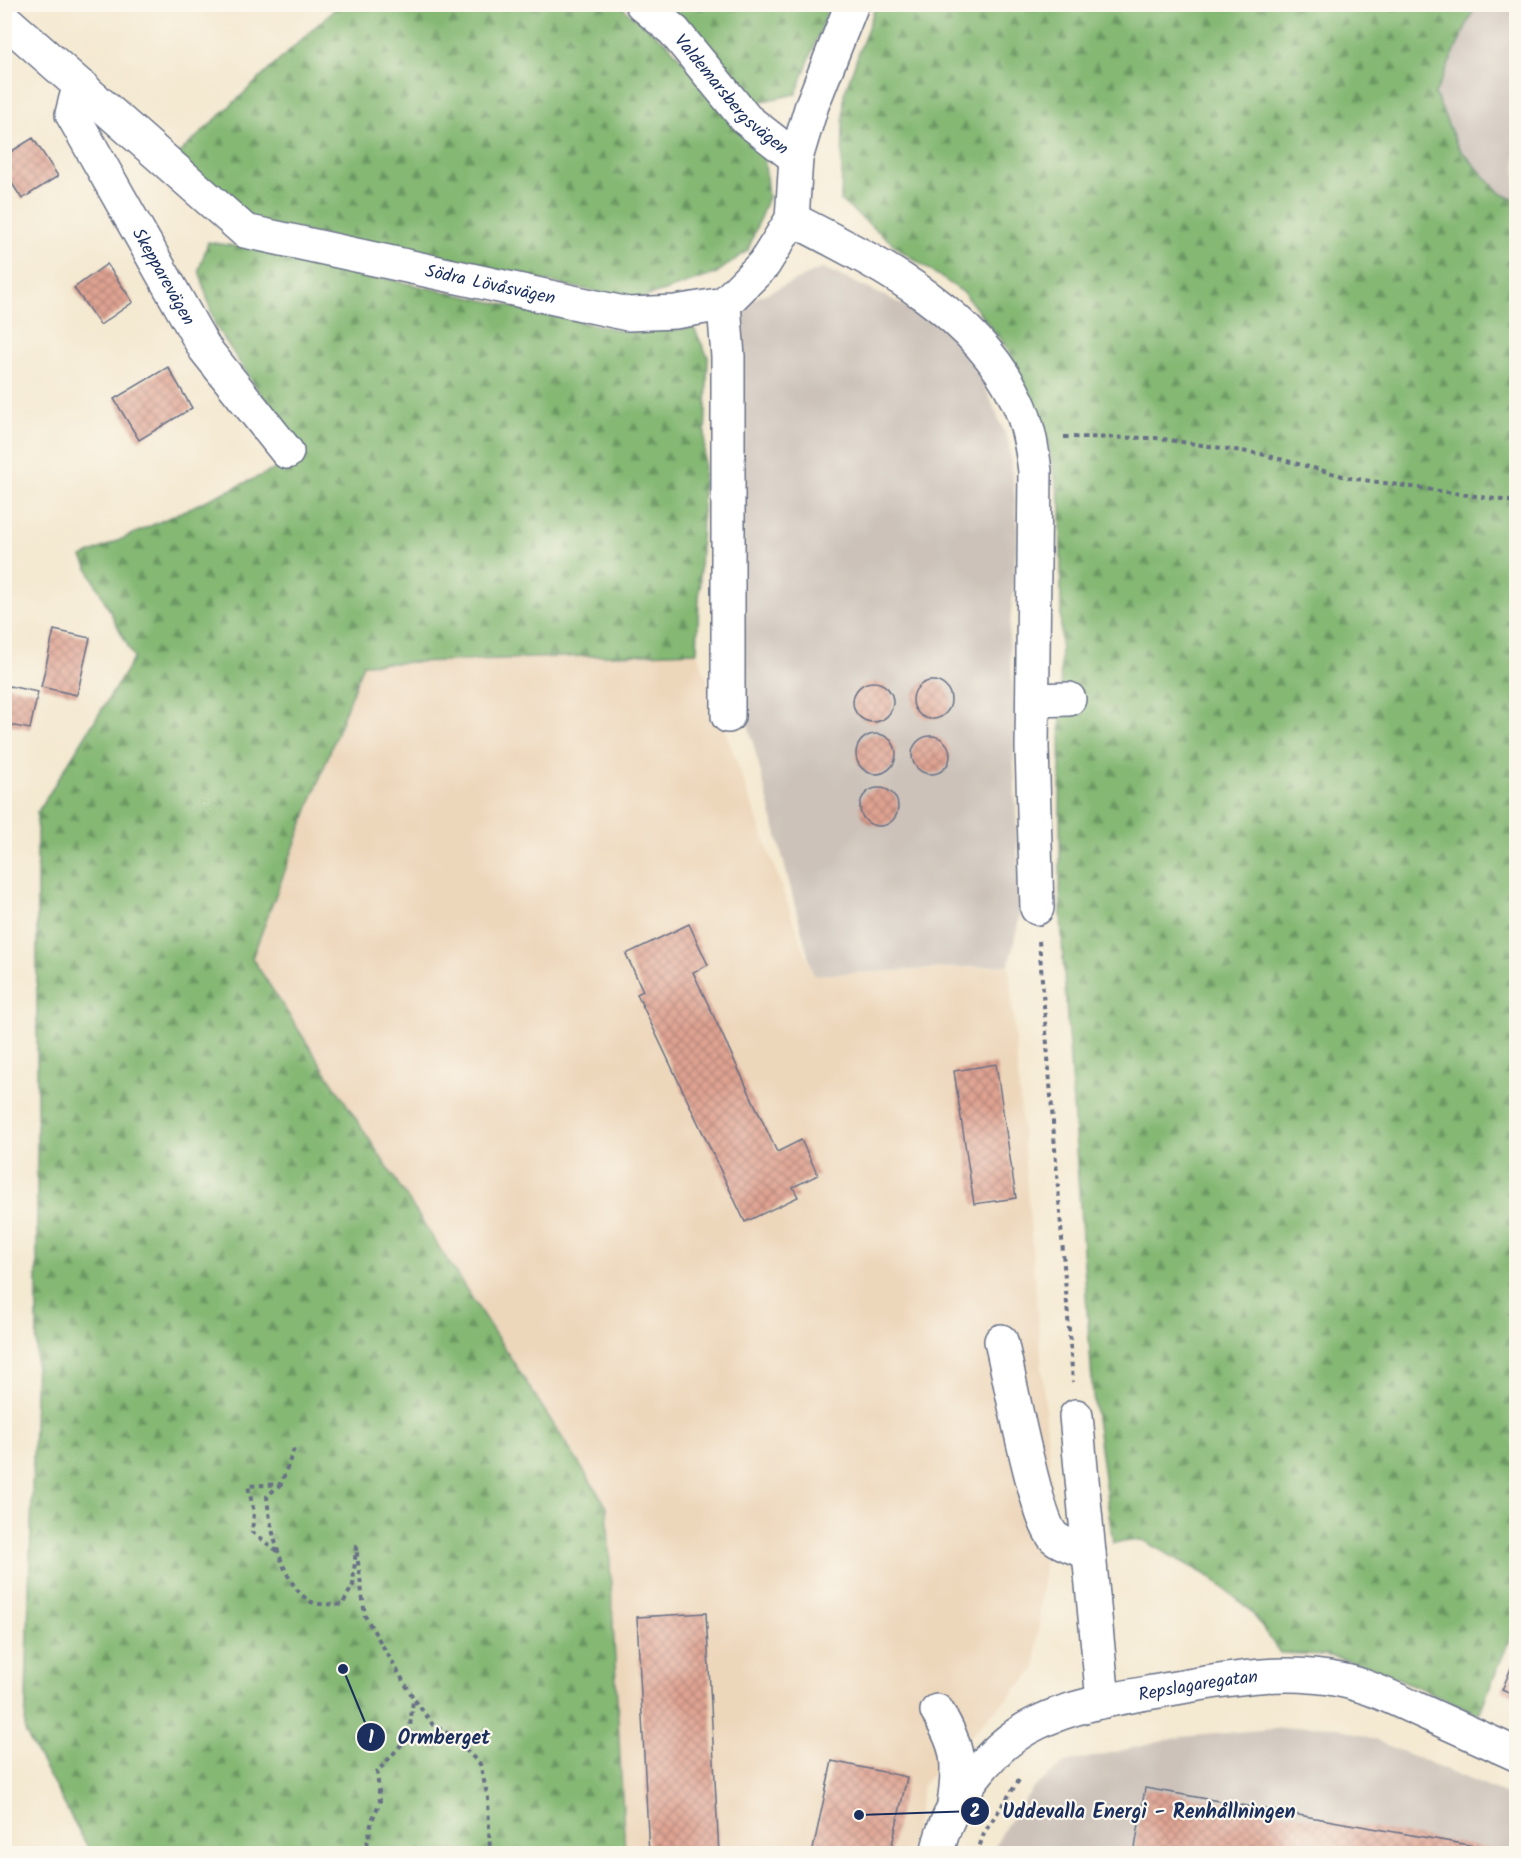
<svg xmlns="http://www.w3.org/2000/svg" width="1521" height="1858" viewBox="0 0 1521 1858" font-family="Kalam,sans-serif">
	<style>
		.built { fill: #edd7bb }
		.industrial { fill: #ccc2b9 }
		.forest { fill: url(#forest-firs); stroke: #507468; stroke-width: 1.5 }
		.building { fill: url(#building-cross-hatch) }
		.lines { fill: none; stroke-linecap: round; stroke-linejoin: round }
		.minor-casing { stroke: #677086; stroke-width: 36 }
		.path { stroke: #677086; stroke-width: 4; stroke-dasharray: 4.5 4.5; stroke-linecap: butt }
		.minor { stroke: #fff; stroke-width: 33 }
		.labels { text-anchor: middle; stroke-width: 4.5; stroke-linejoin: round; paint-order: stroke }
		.street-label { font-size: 18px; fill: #1b2f5e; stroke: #fbf7ec }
		.leader { fill: none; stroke: #1b2f5e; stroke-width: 2 }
		.callout-dot { fill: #1b2f5e; stroke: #fbf7ec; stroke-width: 2 }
		.mark-label { font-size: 18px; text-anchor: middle; font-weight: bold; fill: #fff }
		.callout-label { font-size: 20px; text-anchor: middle; font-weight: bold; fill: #1b2f5e; stroke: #fbf7ec; stroke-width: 4.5; stroke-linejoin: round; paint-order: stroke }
	</style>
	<defs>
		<pattern id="forest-firs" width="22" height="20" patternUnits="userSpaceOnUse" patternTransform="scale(1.5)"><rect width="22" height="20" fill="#84b873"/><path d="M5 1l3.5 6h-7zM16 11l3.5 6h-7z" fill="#6b9662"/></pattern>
		<pattern id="building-cross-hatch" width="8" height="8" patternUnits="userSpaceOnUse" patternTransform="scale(1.5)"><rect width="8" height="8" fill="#dfa391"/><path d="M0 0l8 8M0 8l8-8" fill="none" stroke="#b4857a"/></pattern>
	</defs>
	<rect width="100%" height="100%" fill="#fbf7ec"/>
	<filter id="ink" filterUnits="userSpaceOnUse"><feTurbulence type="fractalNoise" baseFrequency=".0167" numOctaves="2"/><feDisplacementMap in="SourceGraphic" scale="12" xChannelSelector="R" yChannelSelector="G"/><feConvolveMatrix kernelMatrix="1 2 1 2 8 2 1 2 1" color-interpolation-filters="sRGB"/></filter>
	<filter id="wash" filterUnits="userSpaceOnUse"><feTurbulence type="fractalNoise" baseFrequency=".008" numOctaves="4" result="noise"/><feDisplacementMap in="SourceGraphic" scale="24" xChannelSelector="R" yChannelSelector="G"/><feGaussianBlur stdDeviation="1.35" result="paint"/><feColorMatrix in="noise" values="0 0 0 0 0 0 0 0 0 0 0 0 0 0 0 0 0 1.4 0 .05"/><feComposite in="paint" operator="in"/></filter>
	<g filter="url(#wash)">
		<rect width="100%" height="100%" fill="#f4e9d1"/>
		<!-- built -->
		<path class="built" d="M697,652l116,323 196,-9 42,513 -16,191 -112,114 -13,69h-285l-18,-346 -355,-549 111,-294z"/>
		<!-- industrial -->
		<path class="industrial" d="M1464,5h52v196l-17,-9 -41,-45 -23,-53 38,-83z
			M823,268l66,30 54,29 37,48 29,68 9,87 -9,106 6,83 -1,43 6,153 -11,50 -196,10 -70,-271 -5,-398z
			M1307,1726l29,1 29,9 151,63v54l-525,1 15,-28 27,-38 32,-25 117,-26z"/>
		<!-- forest -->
		<path class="forest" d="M1468,4l5,7 -38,83 23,53 41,45 17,9v1423l-37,90 -109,-48 -45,-11 -45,-2 -30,-43 -38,-32 -70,-38 -29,3 -20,-147 -30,-437 -3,-68 1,-385 -17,-81 -37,-77 -43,-55 -61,-41 -62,-51 3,-107 32,-89z
			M339,5h280l48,38 97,111 4,43 -20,53 -33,24 -78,26 -385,-79 -77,-64z
			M659,5h171l-34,89 -48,10z
			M208,242l39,6 381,84 66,-4 14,29 -11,295 -334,12 -111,294 355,549 18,346h-534l-66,-121 12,-408v-511l97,-155 -52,-101 220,-100 -87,-132 -16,-55z"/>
		<g id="blocks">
			<!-- building -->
			<path class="building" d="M33,138l25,38 -36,23 -18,-28v-15z
				M107,264l26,38 -33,23 -26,-37z
				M168,367l24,41 -53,32 -25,-41z
				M54,630l36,8 -13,57 -36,-8z
				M913 700a19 19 0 1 1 38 0a19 19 0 1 1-38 0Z
				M853 702a20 20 0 1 1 40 0a20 20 0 1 1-40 0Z
				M4,685l34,7 -8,37 -26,-5z
				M856 754a20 20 0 1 1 40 0a20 20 0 1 1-40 0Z
				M912 755a19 19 0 1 1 38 0a19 19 0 1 1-38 0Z
				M860 807a19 19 0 1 1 38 0a19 19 0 1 1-38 0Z
				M689,924l19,41 -15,7 84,180 24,-12 17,35 -25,12 5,10 -53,25 -108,-228 6,-3 -17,-37z
				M996,1064l20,134 -42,6 -20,-133z
				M706,1613l13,241h-70l-12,-237z
				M1516,1656v40l-14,-6z
				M832,1761l75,16 -17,77h-78z
				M1145,1788l363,64v2h-374z"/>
		</g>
	</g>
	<g filter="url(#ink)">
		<use href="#blocks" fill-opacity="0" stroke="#677086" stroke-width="1.5"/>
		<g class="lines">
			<!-- minor casing -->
			<g class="minor-casing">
				<g id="minor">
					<path id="s1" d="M642,4l32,27 72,88 50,39"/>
					<path id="s2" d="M4,19l241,212 383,83 47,-2 49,-8 40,-40 28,-45 4,-61 16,-53 40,-101"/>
					<path id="s3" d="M84,88l-8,10 -4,16 133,235 82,103"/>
					<path d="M792,219c85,44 182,90 225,181 11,22 15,47 18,71l-3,277 5,160"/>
					<path d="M724,304l4,53v359"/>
					<path d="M1033,700l36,-1"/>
					<path d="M1001,1341c8,33 35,181 54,197 9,7 23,10 34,15"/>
					<path d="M1076,1416l27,285"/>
					<path d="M937,1711c22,36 23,51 17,93"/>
					<path id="s4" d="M937,1854c10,-51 53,-109 100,-131 39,-19 84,-25 127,-33 59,-10 117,-22 176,-10 27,5 52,18 77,29 33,15 66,30 99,45"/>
				</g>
			</g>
			<!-- path -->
			<path class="path" d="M1064,437l92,1 105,16 89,24 166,24
				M1039,941l34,441
				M281,1484l-14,12c2,29 16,95 47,107 8,2 20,1 28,2l11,-20 3,-38 9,69 49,83 19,26 19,11 28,28 8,34 2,56
				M277,1551l-25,-19 2,-20 -6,-26 33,-2 14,-38
				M365,1854l7,-34 8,-18 -3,-30 32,-36 4,-36
				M977,1854l7,-21 35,-53"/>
			<!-- minor -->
			<use href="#minor" class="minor"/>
		</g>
	</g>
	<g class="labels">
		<!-- street labels -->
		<g class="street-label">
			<text dy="6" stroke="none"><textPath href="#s1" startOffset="128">Valdemarsbergsvägen</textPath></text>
			<text dy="6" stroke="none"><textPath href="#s3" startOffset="216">Skepparevägen</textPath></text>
			<text dy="6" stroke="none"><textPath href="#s2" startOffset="572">Södra Lövåsvägen</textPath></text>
			<text dy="6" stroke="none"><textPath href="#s4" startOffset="336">Repslagaregatan</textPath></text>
		</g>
	</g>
	<!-- callouts -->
	<path class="leader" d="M343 1669L371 1737M859 1815L975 1811"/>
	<g class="callout-dot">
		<circle cx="343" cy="1669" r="6"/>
		<circle cx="859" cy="1815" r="6"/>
		<circle cx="371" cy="1737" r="15"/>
		<circle cx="975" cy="1811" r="15"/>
	</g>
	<g class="mark-label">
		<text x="371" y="1743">1</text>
		<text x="975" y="1817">2</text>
	</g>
	<g class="callout-label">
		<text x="444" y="1744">Ormberget</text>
		<text x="1149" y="1818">Uddevalla Energi - Renhållningen</text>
	</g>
	<!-- margin -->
	<rect width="1521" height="1858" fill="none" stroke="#fbf7ec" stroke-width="24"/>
</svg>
